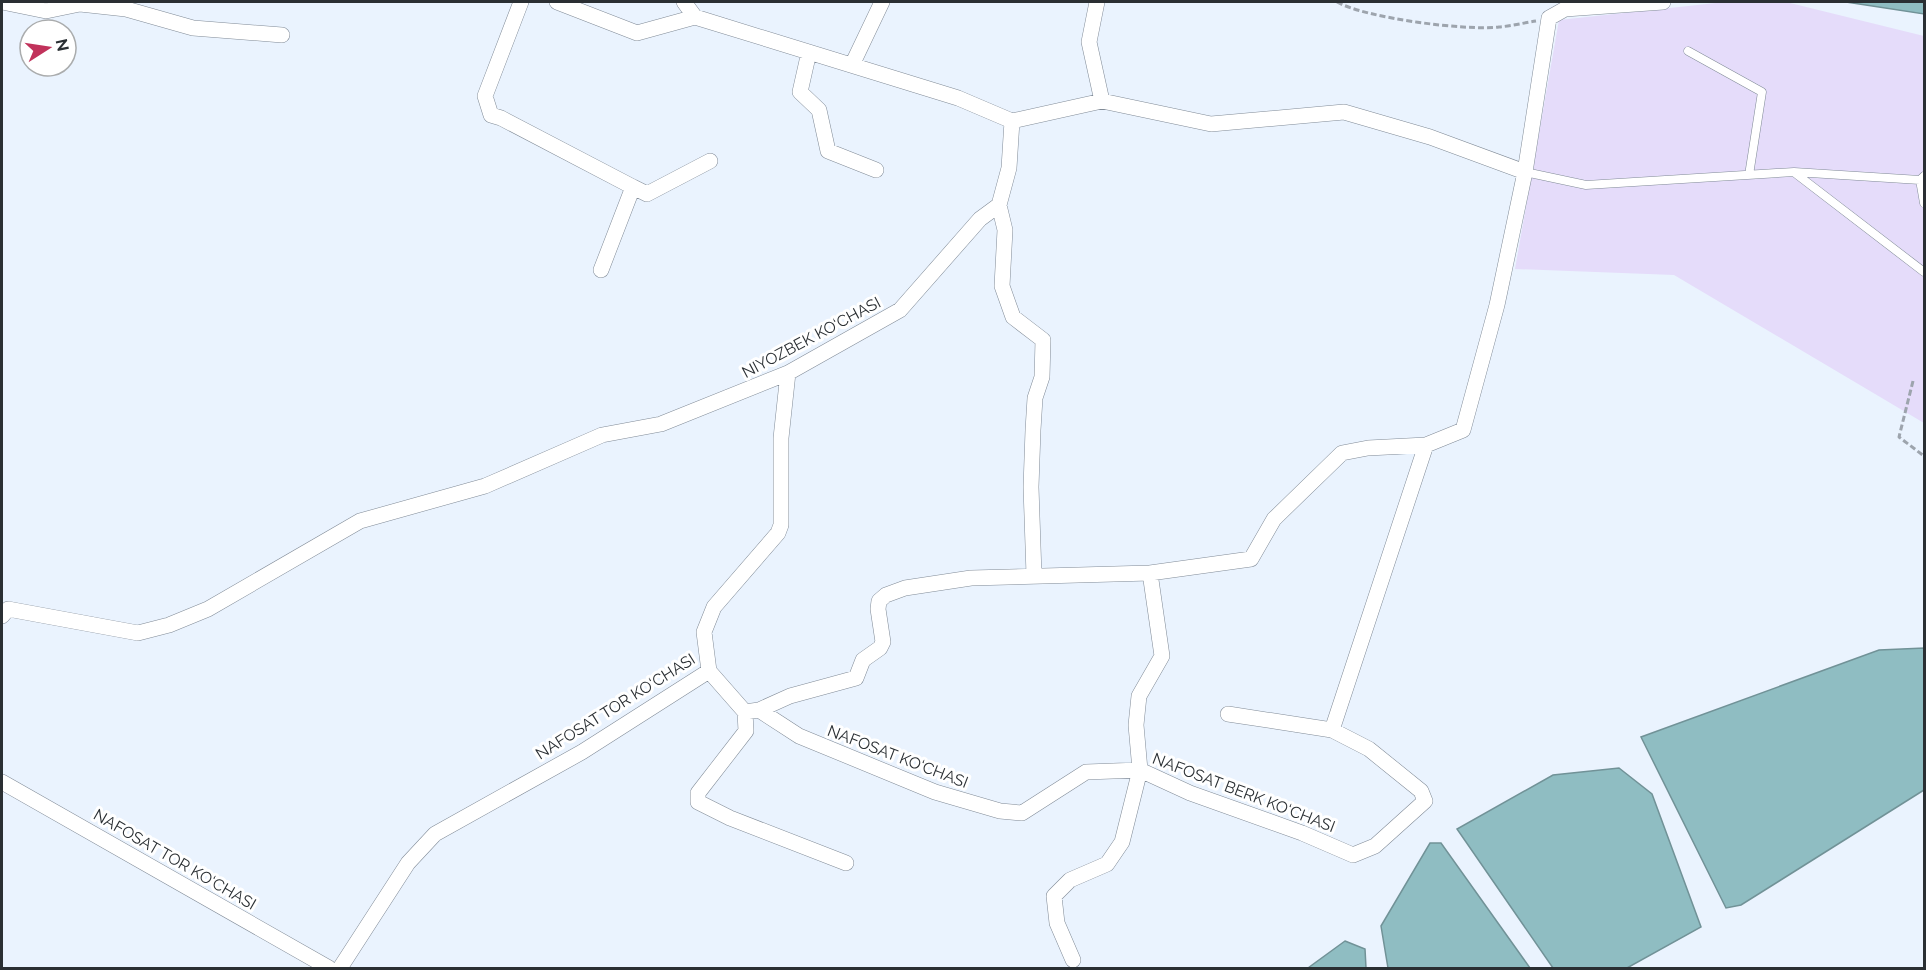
<svg xmlns="http://www.w3.org/2000/svg" width="1926" height="970" viewBox="0 0 1926 970" font-family="Raleway,sans-serif">
	<style>
		.green { fill: #e5dcfa }
		.water { fill: #8fbdc2; stroke: #719297; stroke-width: 1.5 }
		.lines { fill: none; stroke-linecap: round; stroke-linejoin: round }
		.lane-casing { stroke: #818b97; stroke-width: 9 }
		.street-casing { stroke: #818b97; stroke-width: 16 }
		.path { stroke: #9da4ad; stroke-width: 3; stroke-dasharray: 6 3; stroke-linecap: butt }
		.lane { stroke: #fff; stroke-width: 8 }
		.street { stroke: #fff; stroke-width: 15 }
		.labels { text-anchor: middle; stroke-width: 6; stroke-linejoin: round; paint-order: stroke }
		.street-label { font-size: 16px; fill: #2a2f33; stroke: #fff }
	</style>
	<rect width="100%" height="100%" fill="#eaf3fe"/>
	<!-- green -->
	<path class="green" d="M1725,2h61l138,34v387l-250,-148 -159,-6 44,-249z"/>
	<!-- water -->
	<path class="water" d="M1846,2h78v12z
		M1924,648v142l-183,115 -15,3 -85,-171 238,-87z
		M1619,768l33,26 49,133 -74,41h-74l-96,-139 96,-54z
		M1430,843h11l89,125h-142l-7,-42z
		M1345,941l20,8 1,19h-58z"/>
	<g class="lines">
		<!-- lane casing -->
		<g class="lane-casing">
			<path id="lane" d="M1688,51l74,41 -13,83
				M1525,172l61,13 208,-13 126,8 4,-4
				M1795,173l129,99
				M1920,180l4,23"/>
		</g>
		<!-- street casing -->
		<g class="street-casing">
			<path id="street" d="M2,2l44,9 34,-7 46,5 67,19 89,7
				M521,2l-36,94 6,19 10,3 132,69 -32,83
				M557,2l80,31 58,-16 263,81 54,23
				M684,2l11,15
				M1097,2l-8,40 13,59
				M809,52l-9,40 19,18 9,41 48,19
				M852,65l30,-63
				M1012,121l90,-20 109,23 133,-12 86,25 95,35
				M633,187l14,7 63,-33
				M999,205l6,25 -3,56 11,31 30,23 -1,37 -7,21 -2,32 -2,57 3,88
				M2,616l6,-7 130,24 31,-8 39,-16 152,-88 125,-35 117,-51 59,-11 127,-51 112,-63 80,-91 19,-14 10,-37 3,-47
				M709,671l36,41 14,-2 31,-14 66,-18 7,-18 17,-12 3,-6 -5,-33 1,-8 7,-6 19,-7 66,-10 179,-5 101,-14 23,-40 68,-66 26,-5 58,-3 37,-15 34,-125 28,-133 24,-154 16,-9 98,-7
				M709,671l-5,-39 10,-25 64,-74 3,-8v-87l7,-65
				M759,710l40,26 136,56 65,19 22,2 64,-41 54,-2 50,23 112,40 51,22 22,-9 50,-45 -4,-10 -52,-42 -37,-19 -104,-16
				M745,712l1,19 -48,62v9l32,16 116,45
				M1332,730l94,-285
				M2,782l327,186
				M1073,960l-16,-37 -3,-27 16,-16 37,-16 15,-22 18,-72 -4,-45 3,-29 23,-40 -12,-83
				M340,968l68,-105 27,-29 147,-82 127,-81"/>
		</g>
		<!-- path -->
		<path class="path" d="M1337,2c28,16 129,29 162,25 12,-1 24,-4 37,-6
			M1913,381l-14,56 25,19"/>
		<!-- lane -->
		<use href="#lane" class="lane"/>
		<!-- street -->
		<use href="#street" class="street"/>
	</g>
	<g class="labels">
		<!-- street labels -->
		<g class="street-label">
			<text transform="translate(811 337) rotate(-28)" y="6">NIYOZBEK KO‘CHASI</text>
			<text transform="translate(615 706) rotate(-32)" y="6">NAFOSAT TOR KO‘CHASI</text>
			<text transform="translate(898 756) rotate(21)" y="6">NAFOSAT KO‘CHASI</text>
			<text transform="translate(1244 792) rotate(21)" y="6">NAFOSAT BERK KO‘CHASI</text>
			<text transform="translate(175 859) rotate(30)" y="6">NAFOSAT TOR KO‘CHASI</text>
		</g>
	</g>
	<!-- border -->
	<rect width="1926" height="970" fill="none" stroke="#2a2f33" stroke-width="6"/>
	<!-- north arrow -->
	<g transform="translate(48 48) rotate(78)"><circle r="28" fill="#ffffff" stroke="#aaacad" stroke-width="1.5"/>
	<path d="M0-4.5L10 22L0 15L-10 22Z" fill="#c1325b"/>
	<text y="-9" font-size="16" font-weight="bold" text-anchor="middle" fill="#2a2f33">N</text>
	</g>
</svg>
